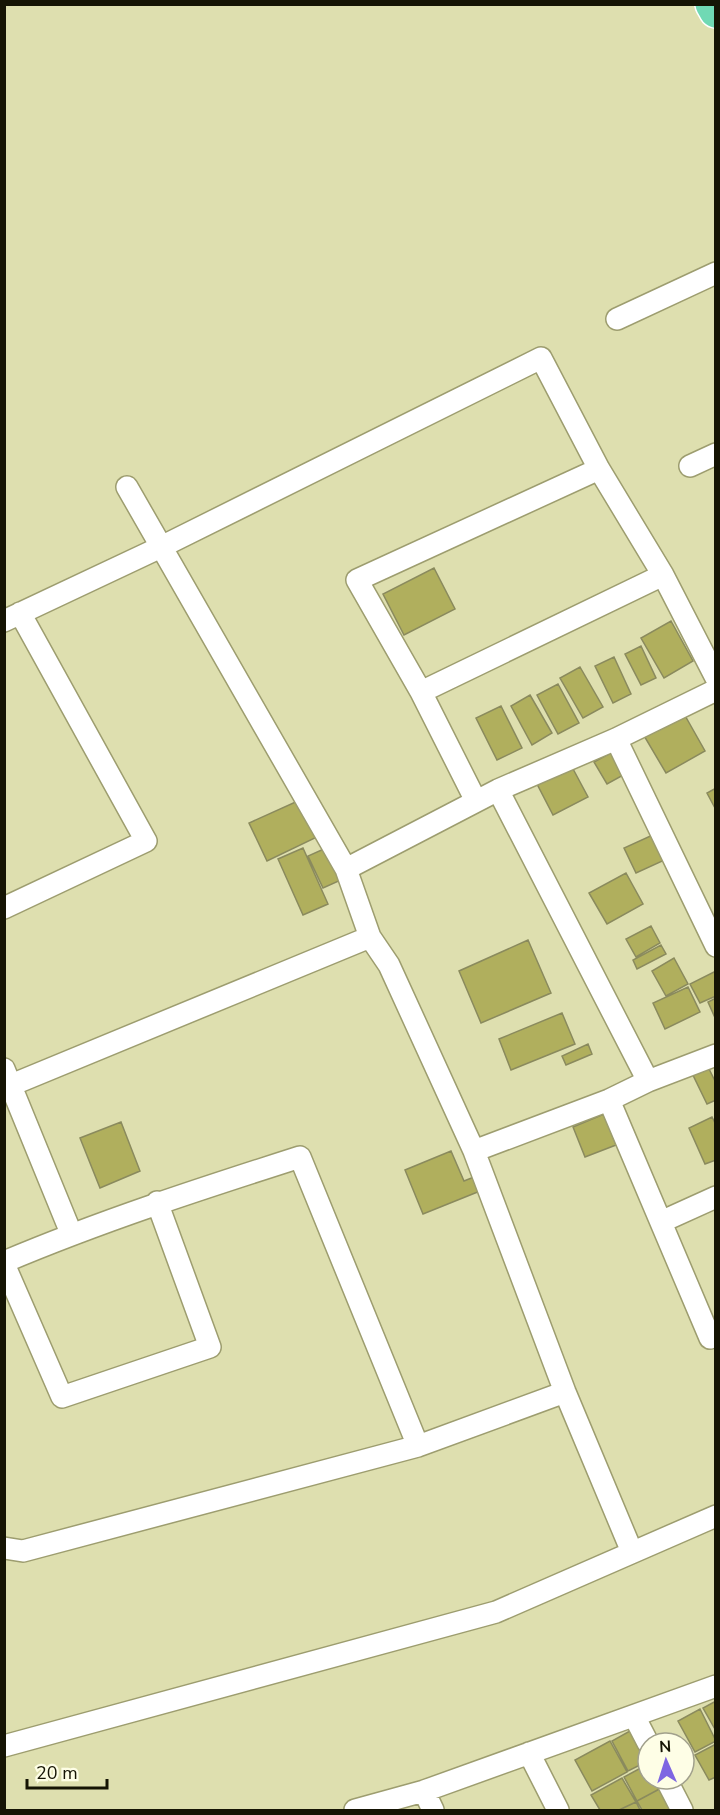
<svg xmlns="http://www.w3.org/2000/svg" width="720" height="1815" viewBox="0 0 720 1815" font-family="'Nunito Sans',sans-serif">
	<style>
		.building { fill: #b0af5d; stroke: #8a8a5d; stroke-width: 1.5 }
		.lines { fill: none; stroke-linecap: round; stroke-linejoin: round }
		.minor-casing { stroke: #9d9d6f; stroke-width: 24 }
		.motorway-casing { stroke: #fff; stroke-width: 36 }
		.minor { stroke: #fff; stroke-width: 21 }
		.motorway { stroke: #70d9b4; stroke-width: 33 }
	</style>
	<rect width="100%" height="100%" fill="#dedfaf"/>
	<!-- building -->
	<path class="building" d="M434,568l21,41 -51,26 -21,-41z
		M671,621l22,40 -29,17 -23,-40z
		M641,646l15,32 -15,7 -16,-31z
		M614,657l17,37 -18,9 -18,-37z
		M580,667l23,40 -20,11 -23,-40z
		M558,684l21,39 -21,11 -21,-39z
		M530,695l22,38 -20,12 -21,-39z
		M501,706l21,42 -25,12 -21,-42z
		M683,712l22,39 -39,22 -23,-39z
		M614,751l13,22 -20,11 -13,-22z
		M572,767l16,30 -35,18 -16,-31z
		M716,788v22l-9,-17z
		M300,800l17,37 -50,24 -18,-38z
		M657,833l12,25 -33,15 -12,-25z
		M303,848l25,56 -25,11 -25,-56z
		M326,848l15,32 -18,8 -15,-32z
		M626,873l17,31 -36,20 -18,-31z
		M651,926l9,17 -24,14 -10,-18z
		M528,940l23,53 -70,30 -22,-52z
		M661,945l5,9 -29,15 -4,-9z
		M674,958l14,26 -22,12 -14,-25z
		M716,971v25l-16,7 -10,-19z
		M688,987l12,25 -35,17 -12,-26z
		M716,998v22l-8,-18z
		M562,1013l13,31 -64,26 -12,-31z
		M588,1044l4,10 -26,11 -4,-9z
		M705,1061l11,22v17l-9,4 -17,-35z
		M604,1114l12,31 -31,12 -12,-30z
		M712,1117l4,8v35l-11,4 -16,-36z
		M121,1122l19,49 -40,17 -20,-50z
		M451,1151l13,30 15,-6 6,14 -62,25 -18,-44z
		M716,1701v30l-13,-23z
		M700,1709l16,32 -21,11 -17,-31z
		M637,1727l11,20v14l-20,10 -16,-30z
		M610,1741l17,31 -35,19 -17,-31z
		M716,1744v33l-7,3 -14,-25z
		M648,1764v15h13l4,7 -28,15 -13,-24z
		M622,1778l14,24 -17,8h-19l-9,-15z
		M665,1786l13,24h-36l-5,-9z
		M636,1802l4,8h-21z"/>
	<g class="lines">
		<!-- minor casing -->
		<g class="minor-casing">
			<path id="minor" d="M617,319l99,-46
				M690,466l26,-12
				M127,487l219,382 24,68 19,28 85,186 91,241 67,160
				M4,621l157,-74 380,-189 58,111 64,106 53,103
				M421,692l242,-117
				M616,739l100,207
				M498,790l150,291
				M476,801l-55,-109 -64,-112 242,-111
				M346,869l152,-79 118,-51 100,-49
				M4,908l142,-67 -126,-228
				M4,1069l67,164
				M4,1088l366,-151
				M609,1100l101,238 6,-3
				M474,1151l135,-51 39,-19 68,-26
				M663,1221l53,-24
				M4,1262c97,-41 196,-73 296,-105l118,289
				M4,1264l58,133 148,-50 -53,-145
				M4,1548l19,3 395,-105 147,-54
				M634,1716l14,27
				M4,1746l492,-134 220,-96
				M529,1753l29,57
				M666,1779l16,31
				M424,1791l9,19
				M355,1810l69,-19 292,-105"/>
		</g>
		<!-- motorway casing -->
		<g class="motorway-casing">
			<path id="motorway" d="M712,4l4,7"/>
		</g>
		<!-- minor -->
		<use href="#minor" class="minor"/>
		<!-- motorway -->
		<use href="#motorway" class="motorway"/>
	</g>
	<!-- border -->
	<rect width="720" height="1815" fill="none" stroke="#151404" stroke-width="12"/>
	<!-- north arrow -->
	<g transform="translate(666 1761) rotate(357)"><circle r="28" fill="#fefee6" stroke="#a1a08c" stroke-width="1.5"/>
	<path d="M0-4.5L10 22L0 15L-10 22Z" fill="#7e66e2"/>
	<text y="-9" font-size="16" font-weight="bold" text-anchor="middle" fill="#151404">N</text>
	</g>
	<!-- scale -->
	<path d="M27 1779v9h80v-9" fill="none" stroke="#151404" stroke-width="3"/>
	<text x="36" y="1779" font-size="18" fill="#151404" stroke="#fefee6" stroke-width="4.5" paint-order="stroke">20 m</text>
</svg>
